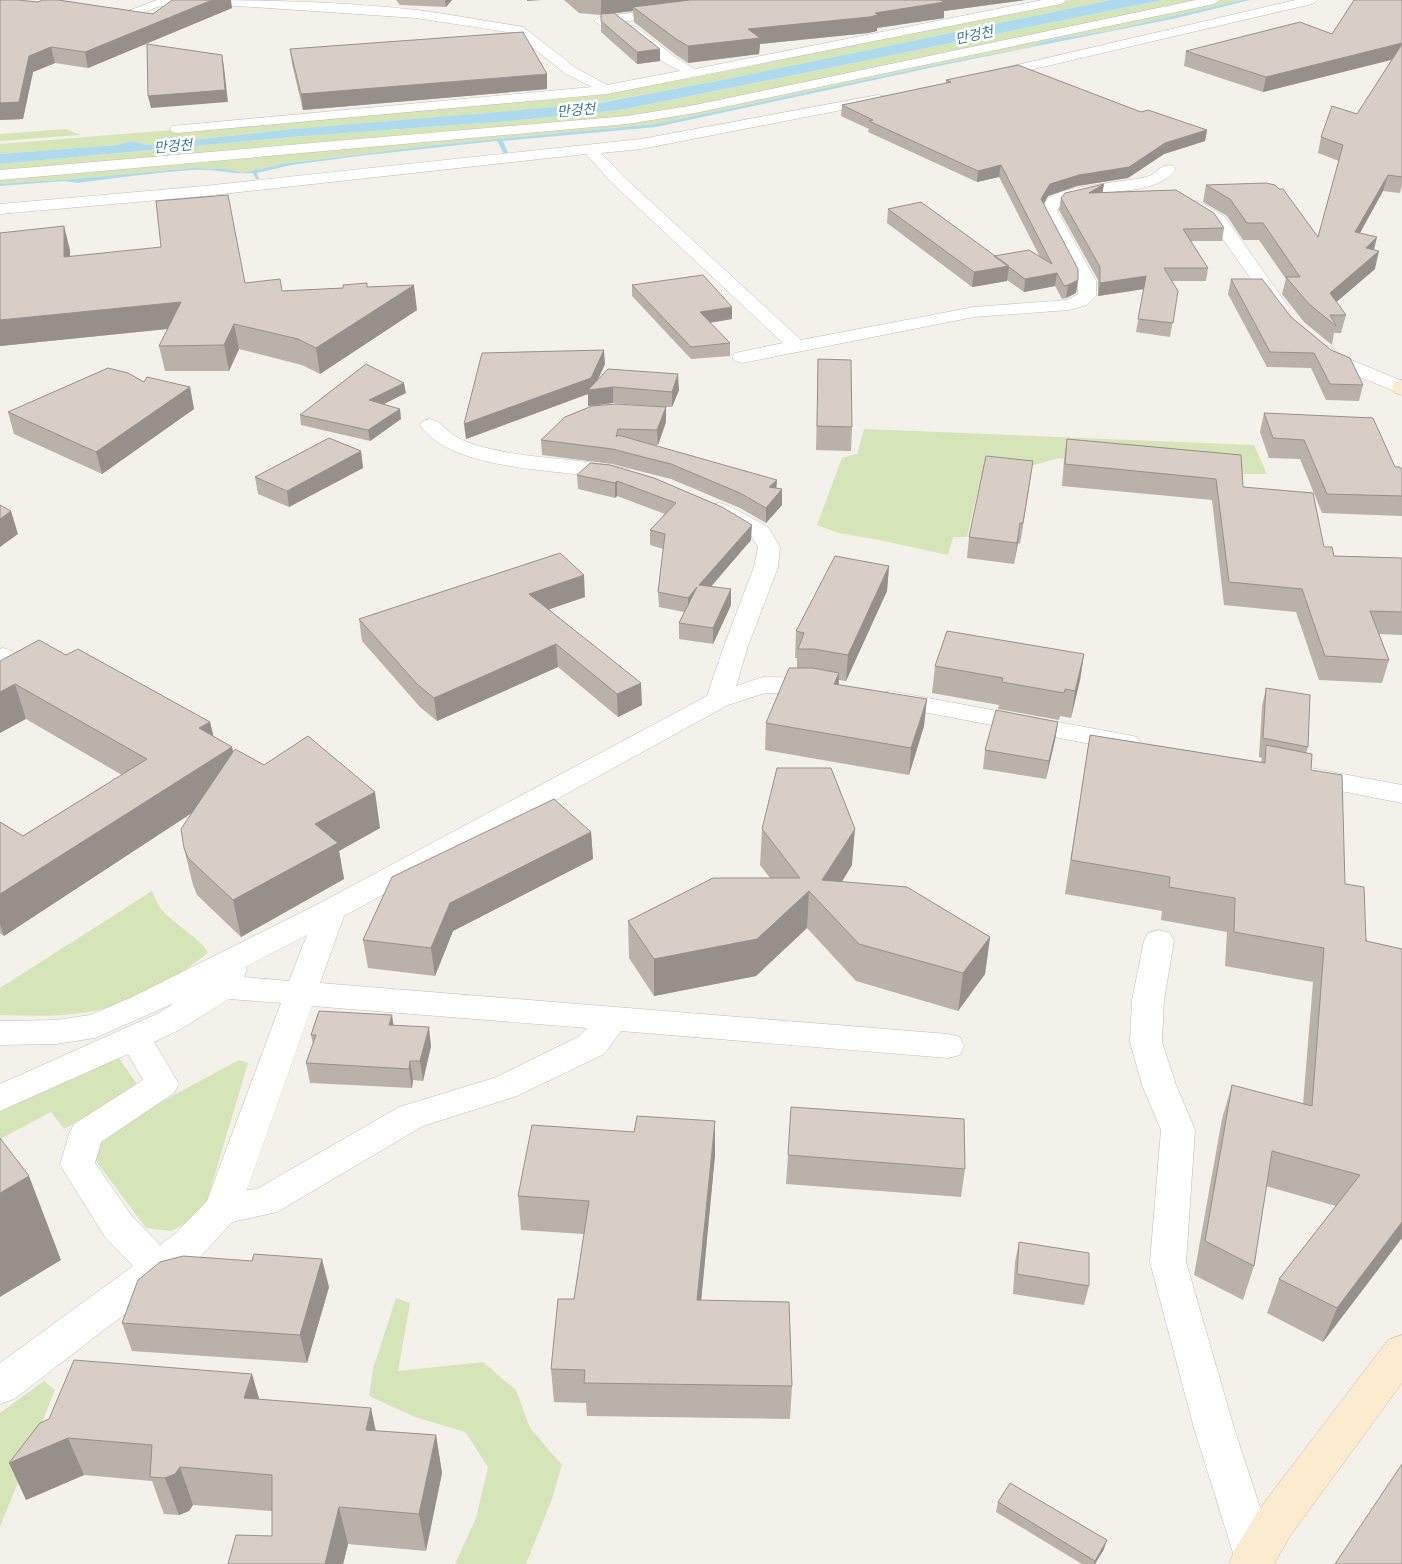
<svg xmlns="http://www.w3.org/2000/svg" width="1402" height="1564" viewBox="0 0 1402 1564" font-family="'Work Sans','Noto Sans KR',sans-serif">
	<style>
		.green { fill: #d6e5b8 }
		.water { fill: #addaec }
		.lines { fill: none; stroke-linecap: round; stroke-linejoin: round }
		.street-casing { stroke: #c2bab1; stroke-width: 1 }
		.secondary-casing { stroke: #d0bd9f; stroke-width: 1 }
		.street { fill: #fff; fill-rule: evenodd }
		.secondary { fill: #fbebcf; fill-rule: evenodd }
		.wall { fill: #bab1a9 }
		.shaded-wall { fill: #97908a }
		.building { fill: #d8cec5; stroke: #97908a }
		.labels { text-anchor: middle; stroke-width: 5; stroke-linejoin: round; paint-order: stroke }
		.far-water-label { font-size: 14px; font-style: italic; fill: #347996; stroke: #fff }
	</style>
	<rect width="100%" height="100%" fill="#f4f1eb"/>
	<!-- green -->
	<path class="green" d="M1071,0h40l-394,81 -138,25 -287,23 -146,16 -14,-4 -14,4 -118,9v-10l594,-48 103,-19z
		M1163,0h46l-583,120 -626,54v-10l292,-27 218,-16 111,-11z
		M1218,0h25l-136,31 -58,9 -23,8 -82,15 -288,61 -221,21 -153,19 -40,9 -15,-4 -34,-1 -120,11 -73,5v-8l628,-55z
		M66,129l14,6 -80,6v-7z
		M864,429l390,16 13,29h-24l-184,-16 -49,14 -28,1 -15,64h-14l-5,18 -69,-15 -40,-7 -22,-8 25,-67 15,-4z
		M152,891c3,6 5,13 9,18 10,13 43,32 47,44 -32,25 -79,53 -120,59 -29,5 -58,4 -88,3v-27z
		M118,1057l19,27 -4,9 -69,36 -13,-17 -51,27v-29z
		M239,1060l9,3 -41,138 -18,21 -18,9 -25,-3 -50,-67 5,-23 19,-14z
		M396,1298l14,5 -12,68 85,-9 33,28 14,38 32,37 -10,34 -26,65h-71l21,-46 12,-51 -23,-35 -50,-15 -46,-21 4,-27z
		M44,1381l11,9 -55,137v-114z"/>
	<!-- water -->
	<path class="water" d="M1111,0h52l-542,110 -111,11 -218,16 -292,27v-10l118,-9 14,-4 14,4 146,-16 301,-25 124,-23z
		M1243,0h7l-73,18 -229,46 -292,63 -153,14 7,16h-5l-7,-15 -2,-1 -137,15 -68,9 -34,8 2,6h-3l-3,-6c-20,2 -40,-5 -61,-3 -39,3 -77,8 -115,13l-13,-2 -64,5v-2l73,-5 120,-11 34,1 15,4 40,-9 153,-19 221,-21 288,-61 82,-15 23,-8 58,-9z"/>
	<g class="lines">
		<!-- street casing -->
		<g class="street-casing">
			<path id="street" d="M157,0c86,0 173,0 259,10 34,4 68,11 102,16l5,1 53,41 31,17 73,-14 -15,-8 -40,-31 -1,-3 1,-3h10l40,31 20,12 347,-69h25l-6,4 -454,90 -430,39 -5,-1 -2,-3 2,-3 420,-39 -26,-13 -52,-41 -98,-15 -223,-15 -36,4 -35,15 -6,-4 2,-3z
				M1196,0h24l-6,4 -519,109 -68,11 -627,56v-10l627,-54 68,-11z
				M1296,0h22l-6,4 -325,76 -7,-4 7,-4z
				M671,8l6,4 -2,3 -75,10 -6,-4 6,-4z
				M878,95l5,1 2,3 -2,3 -242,47 -40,4 22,23 178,164 173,-33 93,-7 11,-6v-13l-37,-71c2,-4 5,-10 9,-13 14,-11 76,-15 96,-20 12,-2 14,-15 27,-11l3,3c-25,35 -99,12 -119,41l39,71v15l-9,9 -18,5 -95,7 -232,46 -7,-2 -3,-4 3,-4 48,-10 -172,-161 -25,-28 -382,42 -204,18v-10l204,-18 437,-47z
				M1196,201l6,2 23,14 65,92 -3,4 -6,1 -6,-1 -62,-88 -23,-16 -2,-3 2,-3z
				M1324,345l7,2 11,9 60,25v13l-74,-30 -14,-13 3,-4z
				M430,419c10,2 14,9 22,15 11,8 26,12 39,15 45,11 92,9 137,20l3,5 -3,5 -8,1c-54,-11 -167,-7 -200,-55l3,-4z
				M719,503l8,2 41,22 12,20 -2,20 -30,79 -12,40 27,-9 57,1 9,3 4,5 -4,5 -9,3 -55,-1 -37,12 -384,211 -24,67 628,51 12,3 4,9 -4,9 -12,3 -327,-27 -17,23 -87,42 -94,30 -146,86 -45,10 -30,33 -188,144 -14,5v-41l133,-97 -28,-29 -45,-72 9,-31 5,-10 69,-44 -15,-26 -128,57v-27l159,-71 15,-10 -79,35 -39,6 -56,1v-24l56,-1 34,-5 40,-17 190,-95 387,-207 17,-50 30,-79 4,-20 -7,-11 -40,-21 -3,-5 3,-5zM307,935l-18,46 -45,-4 3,-7 -2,-3zM229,999l52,4 -74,198 -31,32 -16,12 -29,-30 -36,-52 6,-21 73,-49 5,-9 -25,-42 27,-13zM312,1006l275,22 -7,8 -86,42 -95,29 -142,82 -10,1z
				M3,648l9,3 4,5 -7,7 -9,3v-17z
				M890,691l238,44 9,2 4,6 -4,6 -9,2 -247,-47 -4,-5 4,-5z
				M1305,767l97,18v18l-107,-21 -4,-6 4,-6z
				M1159,930l11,3 4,8 -10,59 -2,42 14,43 19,45 -9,132 48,166 42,128 -3,8h-36l-3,-8 -40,-128 -44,-166 11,-132 -19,-45 -12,-43 2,-42 12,-59 4,-8z"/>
		</g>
		<!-- secondary casing -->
		<g class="secondary-casing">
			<path id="secondary" d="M1402,380v15l-7,-2 -3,-7 3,-4z
				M1402,1335v48l-112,153 -16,28h-45l6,-15 25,-41 128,-168z"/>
		</g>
		<!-- street -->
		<use href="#street" class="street"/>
		<!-- secondary -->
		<use href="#secondary" class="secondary"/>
	</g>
	<!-- wall -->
	<path class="wall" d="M0,0l153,14 79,-6 -144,60 -33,-5 -22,9 -10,47 -23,1z
		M396,0h56l-6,7 -46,-2z
		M564,0h461l-81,11v7l-67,10v3l-9,2 -108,11 -1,10 -71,9 -12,-8 -42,-33 -1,-11 -19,2 46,48 -23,3 -36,-32v-17l-22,-2z
		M1402,0v186l-2,7 -17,-2 -23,42 14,17 1,19 -39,33 10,13 -5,18h-7l-2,12 -28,-23 -22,-28 4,-15 -27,-39h-16l-16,-24 -24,-14 3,-17 112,52 21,-76 -21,-8 3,-16 36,-23 35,-55 -129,33 -79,-26 2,-15 146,-17z
		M290,49l257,40 -244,21 -11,-46z
		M946,80l195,32 66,18 -2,11 -41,13 -36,24 -51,8 -29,10 -4,8 34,76 -2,13 -10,5 -4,1 -7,-13 -31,6 -17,-12v1l-35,6 -85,-64 1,-14 106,47 46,1 -41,-80 -22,5 -109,-50 1,-3 -28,-13 1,-11 104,-22z
		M1104,184l-2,9 122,35 -2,13h-31l17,27 -2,13h-34l6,10 -8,46 -34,-5 8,-43 -46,7v-16l-39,-70 2,-12z
		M0,233l70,17v6l175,27 37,8 85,-4 50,23 -97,64 -18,-9 -63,-16 -10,22h-64l-6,-25 9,-17 -168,17z
		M1231,279l60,38 40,33 32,35 -4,16 -33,-1 -15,-32 -44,-1 -39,-73z
		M632,285l100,34 -22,4 20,20v13l-39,3 -59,-63z
		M818,359l34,68 -1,24 -35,-1z
		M605,364l-8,17 82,9 -7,17h-6v15l-8,23h-6l124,43 6,17 -16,18 -26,-15 -69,-29 -59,-15 -70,-9 -1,-15 124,-33 -52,-4 -25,3v-12l-122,45z
		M144,382l46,5 4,22 -92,65 -88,-40 -6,-22z
		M406,393l-23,11 18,15 -31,22 -69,-16 -1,-10z
		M1264,413l138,57v46l-80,-3 -22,-54 -31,-1 -9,-26z
		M1067,439l174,16 2,32 81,60 10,9 68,2v77l-23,-1 10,26 -7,23 -63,-3 -23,-68 -72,-7 -12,-105 -150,-14 2,-26z
		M361,451l2,17 -74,39 -31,-13 -3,-17z
		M610,465l141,75 -40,47 20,18 -18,39 -34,-5v-16l5,-11 -25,-5 -1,-15 5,-43 -13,-4v-15l15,-16 -48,-18 -2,2 -37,-9 -1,-14z
		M1030,481l-10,63 -2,-1 -4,21 -47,-6 2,-21z
		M889,566l-2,25 -41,90 -7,-1v5l85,41 -15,49 -144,-25 1,-27 31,-55v-10h-2l1,-27z
		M585,597l-36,12 93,96 -24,12 -60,-50 -121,54 -17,-14 -58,-66 -3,-22z
		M1084,654l-4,26 -9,38 -11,-2 -1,4 -61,-11 1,-4 -67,-12 3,-27z
		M66,655l144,67 3,14 19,11 1,6 147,75 -41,23 5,28 -103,58 -44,-42 -4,-10 -9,-37 8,-35 -188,123 -4,-3v-111l23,14 99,-61 -96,-56 -26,-58z
		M1266,688l42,59 -2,6 5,17 34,114 21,57 36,8v289l-79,104 -56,-29 12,-34 57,-73 -70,-20 -12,80 -11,34 -49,-25 28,-156 10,-34 71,19 10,-122 -88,-16 2,-34 -66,-12 1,-9 -97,-17 25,-159 171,27 1,-4 -3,-1 3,-51z
		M1058,722l-3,18 -9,39 -63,-10 2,-19z
		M762,829l90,36 -10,17 148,55 -5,37 -27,37 -102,-30 -49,-53 -51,48 -102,20 -25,-38 -1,-37 142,-43 -10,-13z
		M591,832l2,27 -140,72 -18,45 -67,-8 -5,-28z
		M393,1025l38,21 -8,35 -10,-1 -1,8 -102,-5 -4,-20 7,-19 -2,-9z
		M715,1155l-14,145 91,86 -2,33 -203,-3 -1,-13 -32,-1 -3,-33 23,-70 10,-65 -63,-4 -3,-34z
		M788,1155l177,14 -4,28 -175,-13z
		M1019,1242l70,44 -5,19 -71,-11 2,-32z
		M252,1261l77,26 -22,76 -175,-12 -10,-28z
		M260,1400l116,31 60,4 6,38 -16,78 -78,-7 -5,20h-115l44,-28v-25l-79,-6 -4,6 -10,4 -15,-1 -12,-33 -68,-6 -58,25 14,-77z
		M998,1502l106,47 -9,15h-13l-86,-52z"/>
	<!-- shaded-wall -->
	<path class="shaded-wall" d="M212,0h19l1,8 -144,60 -3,-16z
		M445,0h7l-6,7z
		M527,0h15l-15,1z
		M601,0h123l-91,7v4l-32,4z
		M934,0h91l-81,11v7l-67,10v3l-9,2 -108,11 -1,10 -71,9v-17l60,-17 127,-16z
		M1402,43l-3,15 -136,34 3,-15z
		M51,47l4,16 -22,9 -10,47 -23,1v-17l29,-47z
		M660,49v12l-23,3v-12z
		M222,55l2,12 4,35 -77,6 -3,-12z
		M547,74v15l-244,21 -2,-16z
		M1207,130l-2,11 -41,13 -36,24 -51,8 -29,10 -9,15 2,-12 9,-15 115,-41z
		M1001,165l-2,12 -22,5 1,-11z
		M1388,175l-5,16 -32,58 4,-17z
		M1104,184l-2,12 -13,-3z
		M64,226l6,24v31l-6,-24z
		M1377,237l-4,17 -7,-6z
		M1379,251l-4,18 -49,42 4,-18z
		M1009,266l-2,15 -35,6 2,-15z
		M1057,273l-2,13 -31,6 1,-13z
		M1146,276l-2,13 -46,7 2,-13z
		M1078,280l-2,13 -10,5 2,-13z
		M414,285l3,25 -97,64 -4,-26z
		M181,302l5,25 -186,19v-26z
		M732,307v12l-32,5v-12z
		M234,324l5,25 -10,22 -5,-26z
		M604,350l1,14 -12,26 20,-3v16l-25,3v-12l-122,45 -2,-15z
		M678,374l1,16 -7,17v-15z
		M404,383l2,10 -36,18 -1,-11z
		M190,387l4,22 -92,65 -6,-22z
		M666,407v15l-8,23 -1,-15z
		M400,409l1,10 -31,22 -2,-11z
		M361,451l2,17 -74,39 -2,-16z
		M1033,461l-3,20 -10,63 3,-21z
		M777,480l-1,16 -7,-9z
		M617,481v15l-2,2v-15z
		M782,489v16l-16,18v-15z
		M11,511l7,23 -18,13v-28z
		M1020,523l-2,20 -4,21 3,-21z
		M752,525l-1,15 -52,60v-15z
		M889,566l-2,25 -41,90 2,-26z
		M584,575l1,22 -55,19 -1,-22z
		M697,587l-9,26v-15z
		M731,589v16l-18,39v-16z
		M556,644l2,23 -121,54 -3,-23z
		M1084,654l-4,26 -9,38 4,-27z
		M839,673l-1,27 -4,-16z
		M641,683l1,22 -24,12 -1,-23z
		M15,684l11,35 -26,14v-41z
		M927,699l-3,27 -15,49 2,-27z
		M210,722l8,33 14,-8 7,35 -235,154 -4,-12v-30l199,-166z
		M1058,722l-3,18 -9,39 3,-18z
		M375,792l5,36 -41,23 5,28 -103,58 -8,-37 82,-76z
		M855,829l-3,36 -27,43 -3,-28z
		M591,832l2,27 -140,72 -18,45 -4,-28 19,-45z
		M809,891l-2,37 -51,48 -102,20v-37z
		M990,937l-5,37 -27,37 5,-38z
		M392,1015l3,19 -6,-9z
		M429,1027l2,19 -8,35 -3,-20z
		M410,1061l3,19 -1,8 -3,-19z
		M715,1121v34l-17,179 -1,-34z
		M29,1176l32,84 -61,37v-104z
		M1402,1222v16l-79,104 14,-34z
		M322,1259l7,28 -22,76 -7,-28z
		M252,1374l11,38 -19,-14z
		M371,1408l8,38 -13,-16z
		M436,1435l6,38 -16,78 -7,-37z
		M68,1438l16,37 -58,25 -17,-37z
		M180,1467l13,38 -4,6 -10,4 -14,-37z
		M339,1507l9,37 -5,20h-18z
		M1107,1540l-3,9 -9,15h-1l1,-3z"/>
	<!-- building -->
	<path class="building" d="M0,0h18l20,2 4,-2h16l95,14 19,-14h40l-127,52 -34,-5 -22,9 -10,46 -19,1z
		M690,0h250l5,2 -70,11 3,2 -9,2 -121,12 12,9 -72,8 -12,-7 -43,-32z
		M1354,0h48v43l-136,34 -80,-26 114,-29 32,12z
		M614,13l46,36 -23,3 -36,-31v-7z
		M523,32l24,42 -246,20 -11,-45z
		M147,44l75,11 3,35 -77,6z
		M1402,44v133l-14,-2 -33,57 22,5 -11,11 13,3 -49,42 16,22h-16l6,11 -27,-22 -23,-27h14l-37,-54h-16l-17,-24 -24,-14 60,-2 9,2 4,4h4l35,48 25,-92 -22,-8 11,-31 25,8z
		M1018,65l123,47 7,-2 59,20 -42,13 -36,24 -50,8 -29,9 -9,15 37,70v11l-10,5 -4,1 -7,-13 -32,6 -31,-23 35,-6 23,14 -51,-99 -23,6 -109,-50 4,-1 -31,-15 109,-23 -5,-2z
		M1104,184l-15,9 87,-3 38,23 10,15 -41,1 25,39h-44l14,23 -5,32 -35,-4 8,-43 -46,7v-16l-39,-69 4,-5z
		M228,195l17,88 35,-4 2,12 61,-3v-3l24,-2v4l47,-2 -98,63 -18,-9 -64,-15 -10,21 -65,1 22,-44 -181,18v-87l64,-7v31l97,-10 -5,-46z
		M921,202l88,64 -35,6 -86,-63z
		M703,275l29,32 -32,5 30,31 -39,4 -59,-62z
		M1231,279h31l29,38 40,33 19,8 13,27 -33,-1 -16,-31 -44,-1z
		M604,350l-13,28 -127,46 18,-71z
		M818,359l33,1 1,67 -35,-1z
		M366,364l38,19 -35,17 31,9 -32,21 -68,-15z
		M108,368l20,5 16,9 3,-5 43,10 -94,65 -88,-40z
		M608,369l70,5 -6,18 -59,-5 -25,3z
		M616,404l50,3 -9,23 -39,-1 -2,8 2,-2 159,45 -8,7 13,2 -16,19 -26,-15 -69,-29 -59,-15 -71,-9 24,-23 27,-11z
		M1264,413l109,5 22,49h5l2,3v26l-75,-2 -23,-54 -31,-2z
		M329,438l32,13 -74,40 -32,-14z
		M1067,439l174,16 2,32 70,6 11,54h8l2,9 68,2v54l-32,-1 19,49 -64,-4 -23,-67 -73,-7 -13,-103 -151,-15z
		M986,456l47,5 -10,62h-3l-3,20 -48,-6z
		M590,463l20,2 44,13 68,29 30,18 -53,60 32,4 -18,39 -34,-5 18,-36 -9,11 -30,-6 7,-58 -15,-4 26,-27 -59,-22 -2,2 -38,-8z
		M0,505l11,6 -11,8z
		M560,553l24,22 -55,19 112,89 -24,11 -61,-50 -122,54 -17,-14 -58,-65z
		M835,556l54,10 -41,89 -34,-6h-16l6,-16 -8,-2z
		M947,631l137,23 -9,37 -10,-2 -1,4 -62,-11 1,-4 -68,-12z
		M39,640l27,15 12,-6 132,73 -11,6 33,19 -232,147v-72l23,14 124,-77 -132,-75 -15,8v-31z
		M789,668h24l26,5 -5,11 93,15 -16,49 -145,-25z
		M1266,688l44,7 -2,52 -45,-9z
		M996,710l62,12 -9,39 -64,-11z
		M1090,735l175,28 1,-18 46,9 -1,16 31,5 3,109 19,3 2,54 36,8v273l-65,86 -58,-29 81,-104 -88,-24 -18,115 -49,-25 27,-156 80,21 12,-158 -90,-16 1,-34 -66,-11 1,-10 -99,-17z
		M308,736l67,56 -60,32 23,19 -105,57 -45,-42 -4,-10 -3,-19 54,-80 29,16z
		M777,768h54l24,61 -33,51 85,7 83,50 -27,36 -104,-29 -50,-53 -52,48 -103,20 -26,-38 85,-43h87l-38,-49z
		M554,799l37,33 -141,71 -19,45 -68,-8 29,-63z
		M319,1011l73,4 -3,10 40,2 -9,34h-10l-1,8 -103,-6 10,-28h-5z
		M791,1107l173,12 1,50 -177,-14z
		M637,1116l78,5 -18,179 92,2 3,84 -208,-3 1,-13 -34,-1 7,-70h16l15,-98 -71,-5 14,-71 102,7z
		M0,1138l29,38 -29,17z
		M1019,1242l70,11v33l-72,-12z
		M254,1254l68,5 -22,76 -178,-12 16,-43 22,-18 23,-6 69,5z
		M74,1360l178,14 -8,24 127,10 -5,22 70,5 -17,79 -80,-7 -14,57h-97l8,-29 36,1v-61l-92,-8 -5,7 -10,4 -15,-1 2,-32 -84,-7 -59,25 31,-40 9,-4z
		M1402,1464v100h-67z
		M1010,1483l97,57 -12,21 -97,-59z"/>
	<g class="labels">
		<!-- far-water labels -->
		<g class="far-water-label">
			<text transform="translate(974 35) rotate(-12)" y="5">만겅천</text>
			<text transform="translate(576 110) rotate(-5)" y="5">만겅천</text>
			<text transform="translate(173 146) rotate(-5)" y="5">만겅천</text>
		</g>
	</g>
</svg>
